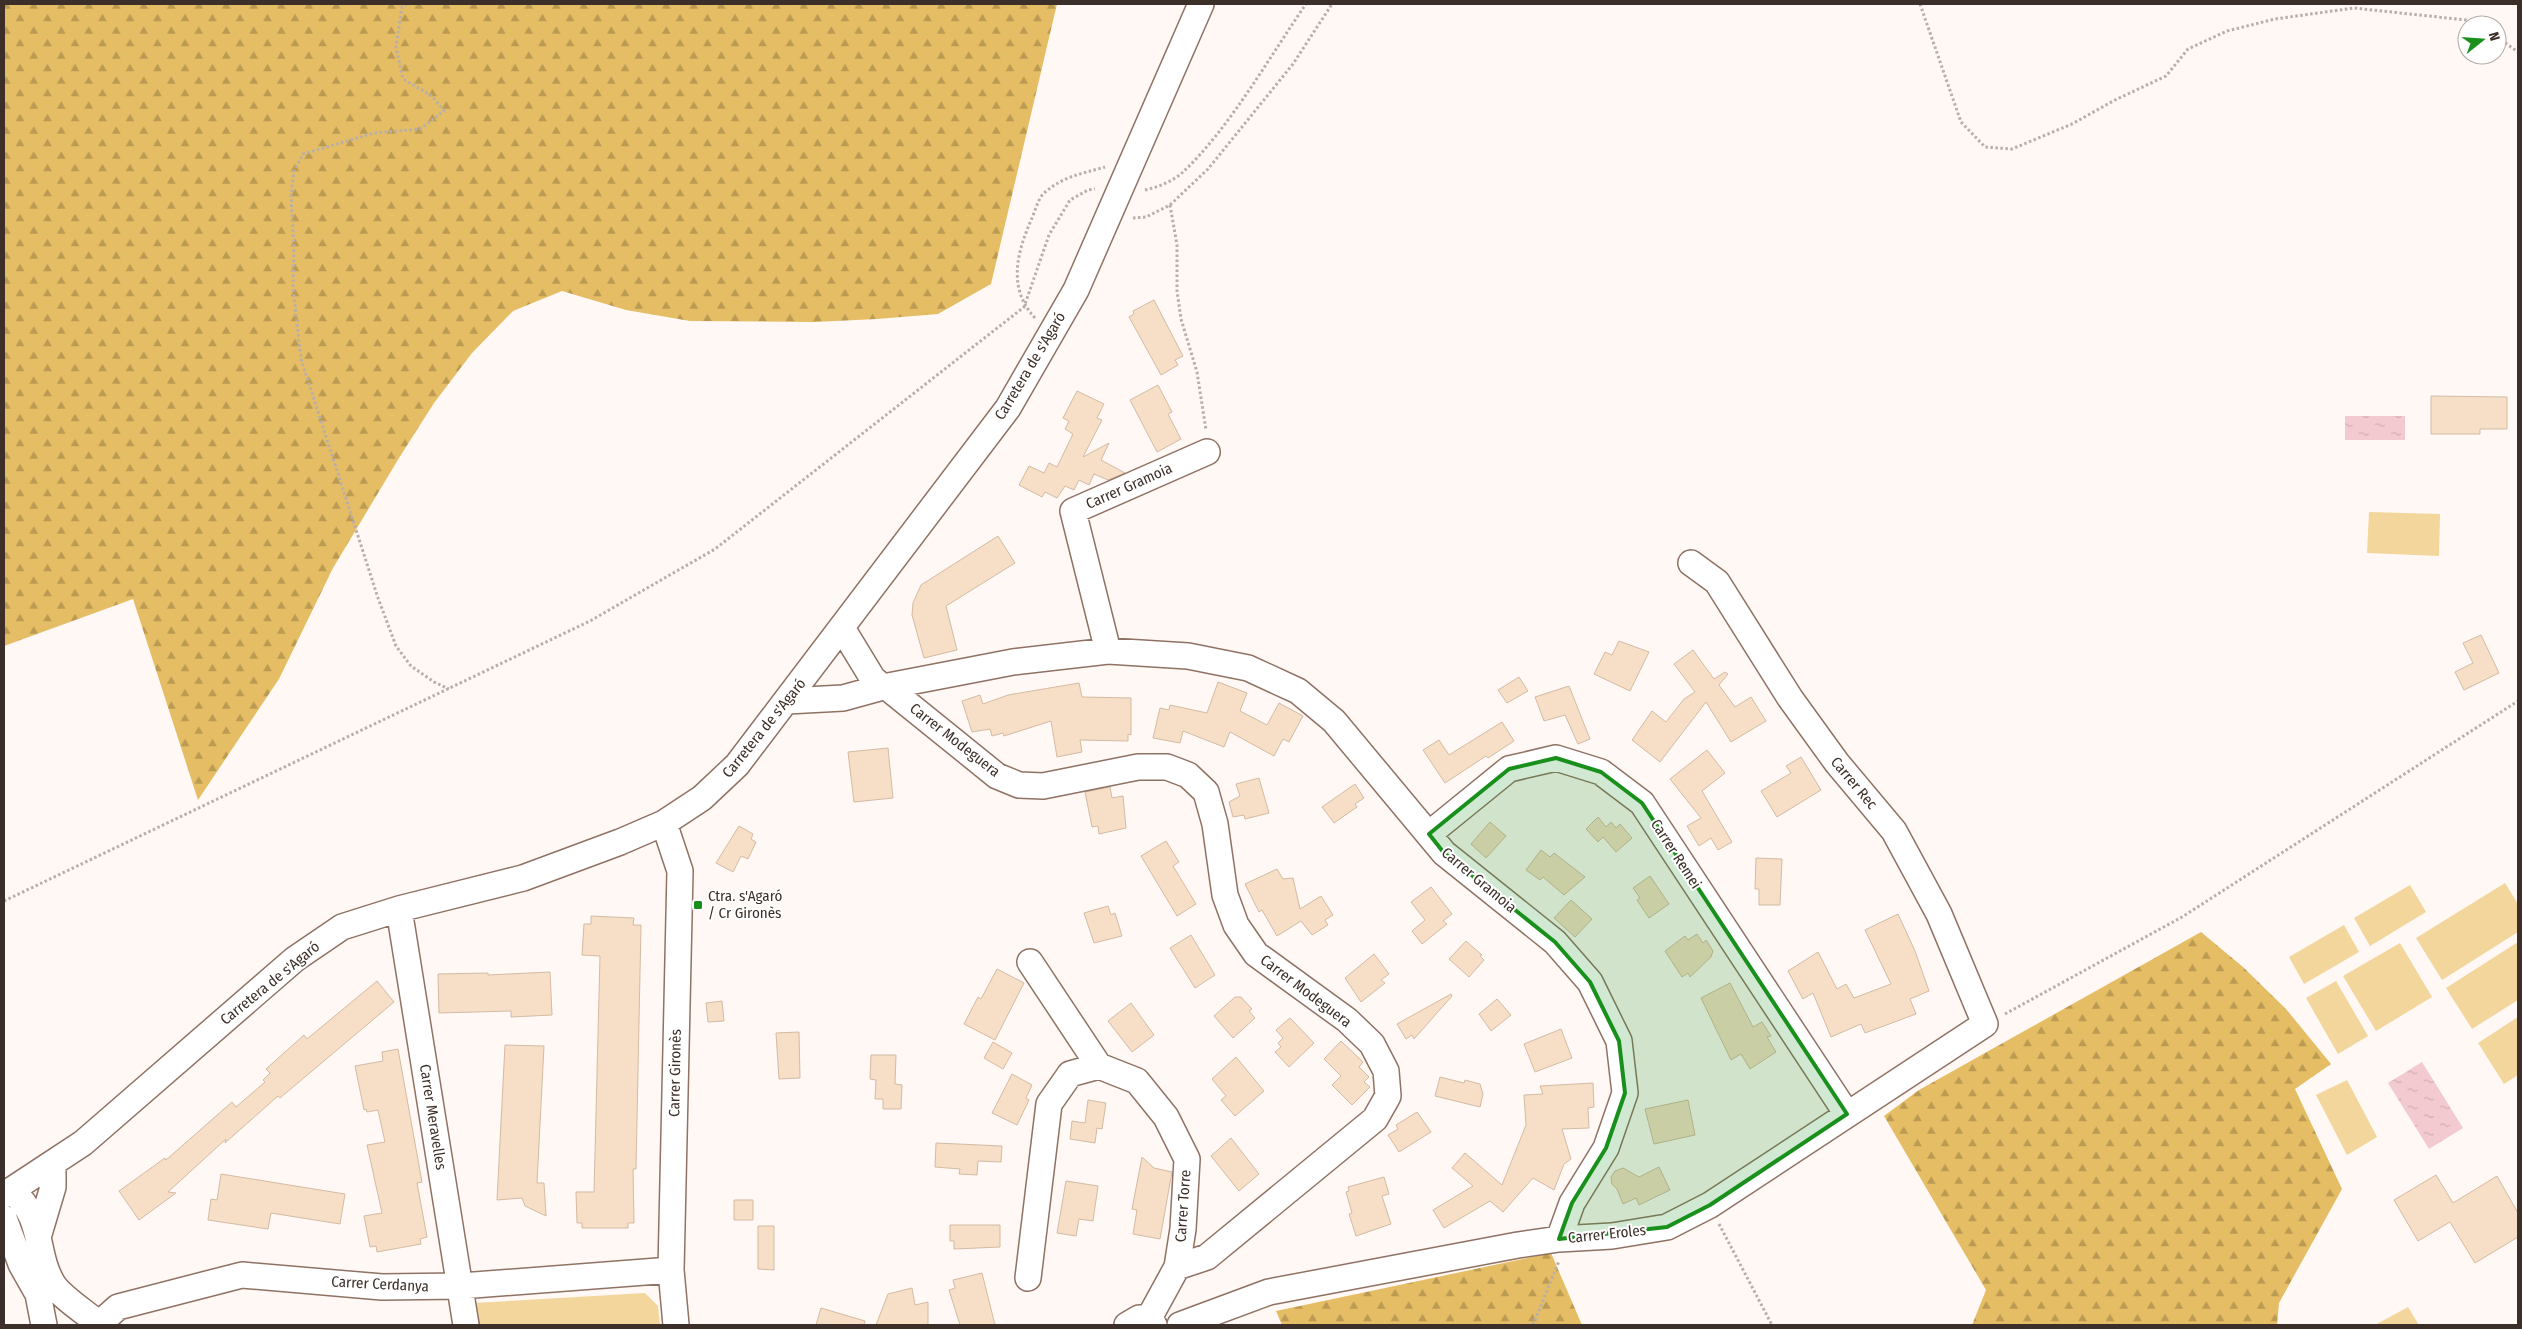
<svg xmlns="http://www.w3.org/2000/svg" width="2522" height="1329" viewBox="0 0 2522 1329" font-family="'Fira Sans Condensed',sans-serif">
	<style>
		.grass { fill: #f2d69c }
		.forest { fill: url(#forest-firs) }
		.water { fill: url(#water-ripples) }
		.building { fill: #f7dec6; stroke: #d3bba4 }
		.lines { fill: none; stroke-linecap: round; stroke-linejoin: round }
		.minor-casing { stroke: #8f7264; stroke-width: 28 }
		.path { stroke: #b8afab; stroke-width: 3; stroke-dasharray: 2.5 2.5; stroke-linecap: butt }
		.minor { stroke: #fff; stroke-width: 25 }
		.marked { fill: #19901c; fill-opacity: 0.2; stroke: #19901c; stroke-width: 4; stroke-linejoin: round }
		.poi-dot { fill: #19901c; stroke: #fff; stroke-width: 2 }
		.labels { text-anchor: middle; stroke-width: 4; stroke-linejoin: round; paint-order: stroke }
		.street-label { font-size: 15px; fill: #3c2f29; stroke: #fff }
		.poi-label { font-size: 15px; fill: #3c2f29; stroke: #fff; text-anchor: start }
	</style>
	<defs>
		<pattern id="forest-firs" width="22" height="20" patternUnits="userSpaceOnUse" patternTransform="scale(1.25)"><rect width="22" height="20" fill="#e5bd64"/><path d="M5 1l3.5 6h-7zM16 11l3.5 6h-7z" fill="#bb9a52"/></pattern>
		<pattern id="water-ripples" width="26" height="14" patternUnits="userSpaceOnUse" patternTransform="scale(1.25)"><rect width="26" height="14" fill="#f3cacf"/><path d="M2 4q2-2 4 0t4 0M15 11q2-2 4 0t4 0" fill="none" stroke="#d1aeb2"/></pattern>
	</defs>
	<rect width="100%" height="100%" fill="#fff8f5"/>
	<!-- grass -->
	<path class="grass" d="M2369,512l71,2 -1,42 -72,-3z
		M2505,883l13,21v28l-76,48 -26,-42z
		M2410,885l16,27 -56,34 -16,-28z
		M2344,925l15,27 -55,32 -15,-27z
		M2518,942v58l-46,29 -26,-41z
		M2400,943l32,54 -56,34 -33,-55z
		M2336,981l32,55 -30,18 -32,-56z
		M2518,1017v58l-14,9 -26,-41z
		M2347,1080l30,57 -30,18 -31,-60z
		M645,1293l13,13 2,19h-182l-4,-22z
		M2408,1307l11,18h-44z"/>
	<!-- forest -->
	<path class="forest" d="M4,4h1053l-66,280 -53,30 -61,5 -63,3 -124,-1 -64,-11 -64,-19 -49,20 -41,42 -38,50 -35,55 -66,110 -54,111 -81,121 -65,-201 -129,47z
		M2201,932l42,35 43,42 45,55 -36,25 47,100 -63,114 -2,22h-305l14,-35 -102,-174 35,-26z
		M1551,1253l31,72h-300l-6,-14z"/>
	<!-- water -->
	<path class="water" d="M2345,416h60v24h-60z
		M2422,1062l41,66 -34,21 -41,-66z"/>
	<!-- building -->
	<path class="building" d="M1154,300l29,56 -8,4 3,5 -17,10 -32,-58 5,-3 -1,-3z
		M1158,385l14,27 -4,2 13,25 -24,13 -27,-52z
		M1077,391l27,13 -7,14 5,2 -19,37 26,-14 -8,17 24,13 -17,7 -14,-6 -5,11 -10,-5 -5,10 -9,-4 -8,12 -12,-6 -3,5 -23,-12 10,-19 15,7 5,-10 8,4 16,-33 -8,-5 4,-8 -6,-3z
		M2431,396l76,1v32h-27v5h-49z
		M998,536l17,27 -69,43 11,44 -33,8 -12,-43 1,-12 8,-18z
		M2481,635l18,38 -35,17 -9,-18 18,-9 -10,-20z
		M1619,641l30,11 -19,39 -36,-17 11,-22 7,3z
		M1693,650l21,29 11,-7 3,2 -9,11 16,22 16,-10 15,24 -35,21 -25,-40 -46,60 -28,-22 20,-29 14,11 18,-23 11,-7 -21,-28z
		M1519,677l9,14 -21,12 -9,-13z
		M1218,682l29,11 -7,18 27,14 12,-22 24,13 -14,26 -6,-3 -9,17 -44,-24 -6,15 -41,-16 -3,12 -27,-5 7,-30 9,2 1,-5 37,8z
		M1079,683l3,14 49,1v37l-3,-1v7l-48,-1 2,12 -25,5 -6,-36 -47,15 -1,-3 -11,3 -2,-7 -18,3 -10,-31 18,-6 3,9 25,-9z
		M1569,686l21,53 -12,5 -13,-29 -21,6 -9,-24z
		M1502,722l12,19 -26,17 -2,-2 -41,27 -22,-33 16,-10 10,15z
		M888,748l5,50 -39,4 -6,-50z
		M1707,750l18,23 -23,18 30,51 -14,8 -7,-12 -12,8 -12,-20 14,-8 -31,-39z
		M1801,757l20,33 -44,27 -16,-26 30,-18 -5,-7z
		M1259,778l10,35 -24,6 -1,-4 -11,2 -4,-15 11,-6 -4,-12z
		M1355,784l9,14 -9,6 2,3 -23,16 -12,-16z
		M1110,787l2,11 11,-2 3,32 -27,6 -1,-8 -6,1 -7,-35z
		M1598,817l8,10 5,-5 5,6 4,-4 12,14 -16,14 -13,-15 -5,5 -12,-13z
		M1490,822l16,14 -20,22 -15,-14z
		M739,826l14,8 -2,5 5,3 -8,17 -7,-3 -8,16 -17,-9z
		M1166,841l13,21 -6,4 23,38 -19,12 -36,-60z
		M1541,850l9,7 4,-4 31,24 -21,18 -21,-18 -3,3 -14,-10z
		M1756,858l26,1 -2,46h-21v-16h-4z
		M1277,869l6,10 10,-1 7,31 21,-13 12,19 -8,5 3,5 -16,10 -11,-14 -24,15 -15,-26 -3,2 -14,-28z
		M1650,876l19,28 -20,14 -12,-18 3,-2 -7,-10z
		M1431,887l21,27 -9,7 4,3 -25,20 -10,-13 13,-11 -14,-18z
		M1571,900l21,19 -17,18 -21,-19z
		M1108,906l3,9 4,-2 7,23 -28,7 -10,-30z
		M1898,914l17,37 14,40 -19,8 6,15 -51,19 -4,-9 -30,13 -18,-44 -10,6 -15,-28 30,-19 19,37 9,-5 8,14 37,-14 -26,-54z
		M591,916l43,2 -1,7h8l-5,244h-3l1,54h-6v5h-46v-5h-5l-1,-31h18l6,-236 -18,-1 2,-31h7z
		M1697,934l6,9 3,-3 7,11 -2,6 -21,20 -2,-4 -6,4 -17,-26 20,-15 3,4z
		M1191,935l24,40 -20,13 -25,-40z
		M1466,941l16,14 -2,1 4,4 -15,17 -20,-18z
		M1374,954l15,20 -8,6 4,3 -24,19 -16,-24z
		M997,969l27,14 -29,57 -31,-16 14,-27 3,2z
		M550,972l2,43 -41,2v-6l-72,2 -1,-39 50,-1v2z
		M377,981l17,21 -114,96 -2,-2 -53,47 1,-4 -58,53 8,1 -37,27 -20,-29 46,-33 1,2 66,-58 4,5 29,-25 -2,-2 7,-7 -4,-4 38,-34 3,4z
		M1730,983l23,44 9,-5 9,14 -4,1 9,15 -26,17 -9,-15 -10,6 -30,-62z
		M1451,994l1,2 -38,43 -2,-4 -6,4 -9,-15z
		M1235,997h6l11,12 -3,2 6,7 -22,20 -19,-22z
		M1497,999l14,16 -20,16 -12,-17z
		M722,1001l2,20 -16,1 -2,-19z
		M1131,1003l23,32 -22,17 -24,-31z
		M1290,1018l24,25 -25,24 -14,-15 6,-5 -3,-4 5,-5 -7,-8z
		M1561,1029l11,29 -37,14 -11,-28z
		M799,1032l1,46 -21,1 -3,-46z
		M1341,1041l22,21 -4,5 10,10 -5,5 6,5 -18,18 -20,-20 9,-9 -17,-17z
		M993,1042l19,11 -9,16 -19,-11z
		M505,1045l39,1 -7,137h7l2,33 -21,-10 -3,-8 -25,2z
		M398,1049l24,133 -5,1 10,54 -7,2 1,5 -44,8 -1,-6 -6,1 -6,-31 18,-3 -15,-68 18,-3 -7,-32 -11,2 -1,-3 -2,1 -9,-44 28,-5 -1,-9z
		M871,1055h25l-1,29 7,1 -1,24h-18v-10h-8l1,-19 -6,-1z
		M1236,1057l28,34 -29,25 -14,-16 5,-4 -14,-17z
		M1012,1074l20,11 -6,13 3,2 -12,25 -25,-12z
		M1440,1077l24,6 1,-3 15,4 3,10 -3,13 -45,-11z
		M1593,1083l1,24 -6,1 1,20 -27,1 9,30 -7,5 -10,26 -21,-12 -30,34 -13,-11 -46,27 -11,-18 40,-24 -21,-18 13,-15 37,32 24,-60 -2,-30 19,-1 -3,-8z
		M1088,1100l18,3 -4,26 -5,-1 -2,15 -25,-4 2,-18 13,2z
		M1688,1100l7,35 -41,9 -9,-35z
		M1417,1112l14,20 -32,20 -11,-17 10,-6 -2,-4z
		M1231,1138l28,36 -20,17 -28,-35z
		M936,1143l66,3 -1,16 -23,-1 -1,14 -18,-1 1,-5 -25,-2z
		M1142,1157l12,11 18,4 -12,67 -27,-5 4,-24 -5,-1z
		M1659,1167l11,23 -31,15 -3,-7 -13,6 -6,-15 -5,-5 -1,-7 4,-6 8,-3 16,9z
		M221,1174l124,20 -5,30 -69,-11 -3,16 -60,-9 3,-21 6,1z
		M2436,1175l17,28 44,-27 21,37v24l-43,26 -25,-41 -32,19 -24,-41z
		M1384,1177l5,17 -7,2 9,28 -35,12 -7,-22 3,-1 -6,-21 3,-1 -1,-4z
		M1066,1181l32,5 -5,35 -14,-2 -3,17 -19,-3z
		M734,1200h19v20h-19z
		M950,1225h50v22l-46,2v-8h-4z
		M758,1226h16v44l-16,-1z
		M982,1273l13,52h-35l-11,-35 6,-2 -2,-8z
		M912,1288l3,17 13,-3v23h-52l12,-31z
		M821,1308l44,13 -1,4h-48z"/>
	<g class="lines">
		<!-- minor casing -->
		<g class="minor-casing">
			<path id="minor" d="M842,628l31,51 10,8
				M1108,651l-35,-140 134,-59
				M889,686l4,6 104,84 22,9 24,1 95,-19h29l21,8 18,17 9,32 10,71 11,30 20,29 91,66 25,24 14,27 2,25 -13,23 -168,138 -30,10
				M787,701l56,-3 40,-11 130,-25 95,-11 80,5 60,12 50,23 36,30 110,132 111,89 35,40 29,59 6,52 -19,55 -34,55 -13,36
				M664,823l16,48 -9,399 5,55
				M1429,834l80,-65 47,-11 45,14 41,31 205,311
				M399,909l67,416
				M1030,962l69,104
				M12,1191c33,27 22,62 41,93 8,13 35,30 47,41
				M4,1195l79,-52 212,-184 47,-32 57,-18 124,-31 97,-36 44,-19 38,-25 35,-33 271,-357 68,-118 125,-286
				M4,1218l17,46 17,30 6,31
				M39,1234l14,-47v-24
				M1028,1278l21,-174 21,-30 29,-8 38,15 29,36 21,42 -4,70 -6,38 -29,53
				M99,1324l19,-17 124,-32 140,12 79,-1 210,-16
				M1127,1325l12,-7 8,1 7,6
				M1180,1325l89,-33 249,-47 41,-6 53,-3 55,-9 43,-22 275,-181 -46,-110 -45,-83 -57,-68 -47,-65 -73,-116 -26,-19"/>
		</g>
		<!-- path -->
		<path class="path" d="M407,4l-5,3 -6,40 7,32 29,17 12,15 -24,18 -46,4 -71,21 -9,17 -3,25 3,51 -1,41 8,71 77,239 18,48 15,20 23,16 15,7
			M1920,4l41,118 24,25 27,2 60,-25 43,-24 51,-24 22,-27 39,-18 48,-12 79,-11 112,12 9,5
			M2497,37l21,15
			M1145,190c14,-3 28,-9 38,-18 46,-43 87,-116 123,-168
			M1170,205l7,40v46l4,28 16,53 9,58
			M1133,218l13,-1 24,-12 38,-36 85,-105 39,-60
			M1035,318c-28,-30 -18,-66 -3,-100 3,-7 6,-18 11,-24 20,-18 38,-20 62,-27
			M4,901l586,-280 125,-72 309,-242 25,-72 21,-35 18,-10 7,-1
			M2005,1014l177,-97 336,-216
			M1719,1224l53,101
			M1533,1325l26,-64"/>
		<!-- minor -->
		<use href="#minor" class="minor"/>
	</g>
	<!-- marked area -->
	<path class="marked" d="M1556,758l45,14 41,31 205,311 -137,91 -43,22 -108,12 13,-36 34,-55 19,-55 -6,-52 -29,-59 -35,-40 -111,-89 -15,-19 80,-65z"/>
	<!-- markers -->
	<rect class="poi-dot" x="693" y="900" width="10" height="10" rx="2.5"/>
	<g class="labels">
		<!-- street labels -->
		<g class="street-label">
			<text transform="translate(1030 366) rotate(-59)" y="5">Carretera de s'Agaró</text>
			<text transform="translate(1129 486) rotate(-24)" y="5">Carrer Gramoia</text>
			<text transform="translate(764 728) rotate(-51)" y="5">Carretera de s'Agaró</text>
			<text transform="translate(955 740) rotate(38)" y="5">Carrer Modeguera</text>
			<text transform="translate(1854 783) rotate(50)" y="5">Carrer Rec</text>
			<text transform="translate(1676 854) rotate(57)" y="5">Carrer Remei</text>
			<text transform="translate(1479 880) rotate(40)" y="5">Carrer Gramoia</text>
			<text transform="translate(270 983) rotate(-39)" y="5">Carretera de s'Agaró</text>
			<text transform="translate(1306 991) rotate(37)" y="5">Carrer Modeguera</text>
			<text transform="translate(675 1073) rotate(-89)" y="5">Carrer Gironès</text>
			<text transform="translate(433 1117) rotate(81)" y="5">Carrer Meravelles</text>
			<text transform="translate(1183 1206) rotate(-86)" y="5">Carrer Torre</text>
			<text transform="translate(1607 1234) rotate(-6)" y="5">Carrer Eroles</text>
			<text transform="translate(380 1284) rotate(3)" y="5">Carrer Cerdanya</text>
		</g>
		<!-- poi labels -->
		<g class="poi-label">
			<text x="708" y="901">Ctra. s'Agaró<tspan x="708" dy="17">/ Cr Gironès</tspan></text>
		</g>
	</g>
	<!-- border -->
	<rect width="2522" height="1329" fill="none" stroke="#3c2f29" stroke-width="10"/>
	<!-- north arrow -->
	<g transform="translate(2482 40) rotate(73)"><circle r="24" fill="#ffffff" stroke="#b1aca9"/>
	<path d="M0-4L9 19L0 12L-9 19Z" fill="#19901c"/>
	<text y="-8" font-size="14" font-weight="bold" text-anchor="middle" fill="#3c2f29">N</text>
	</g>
</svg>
